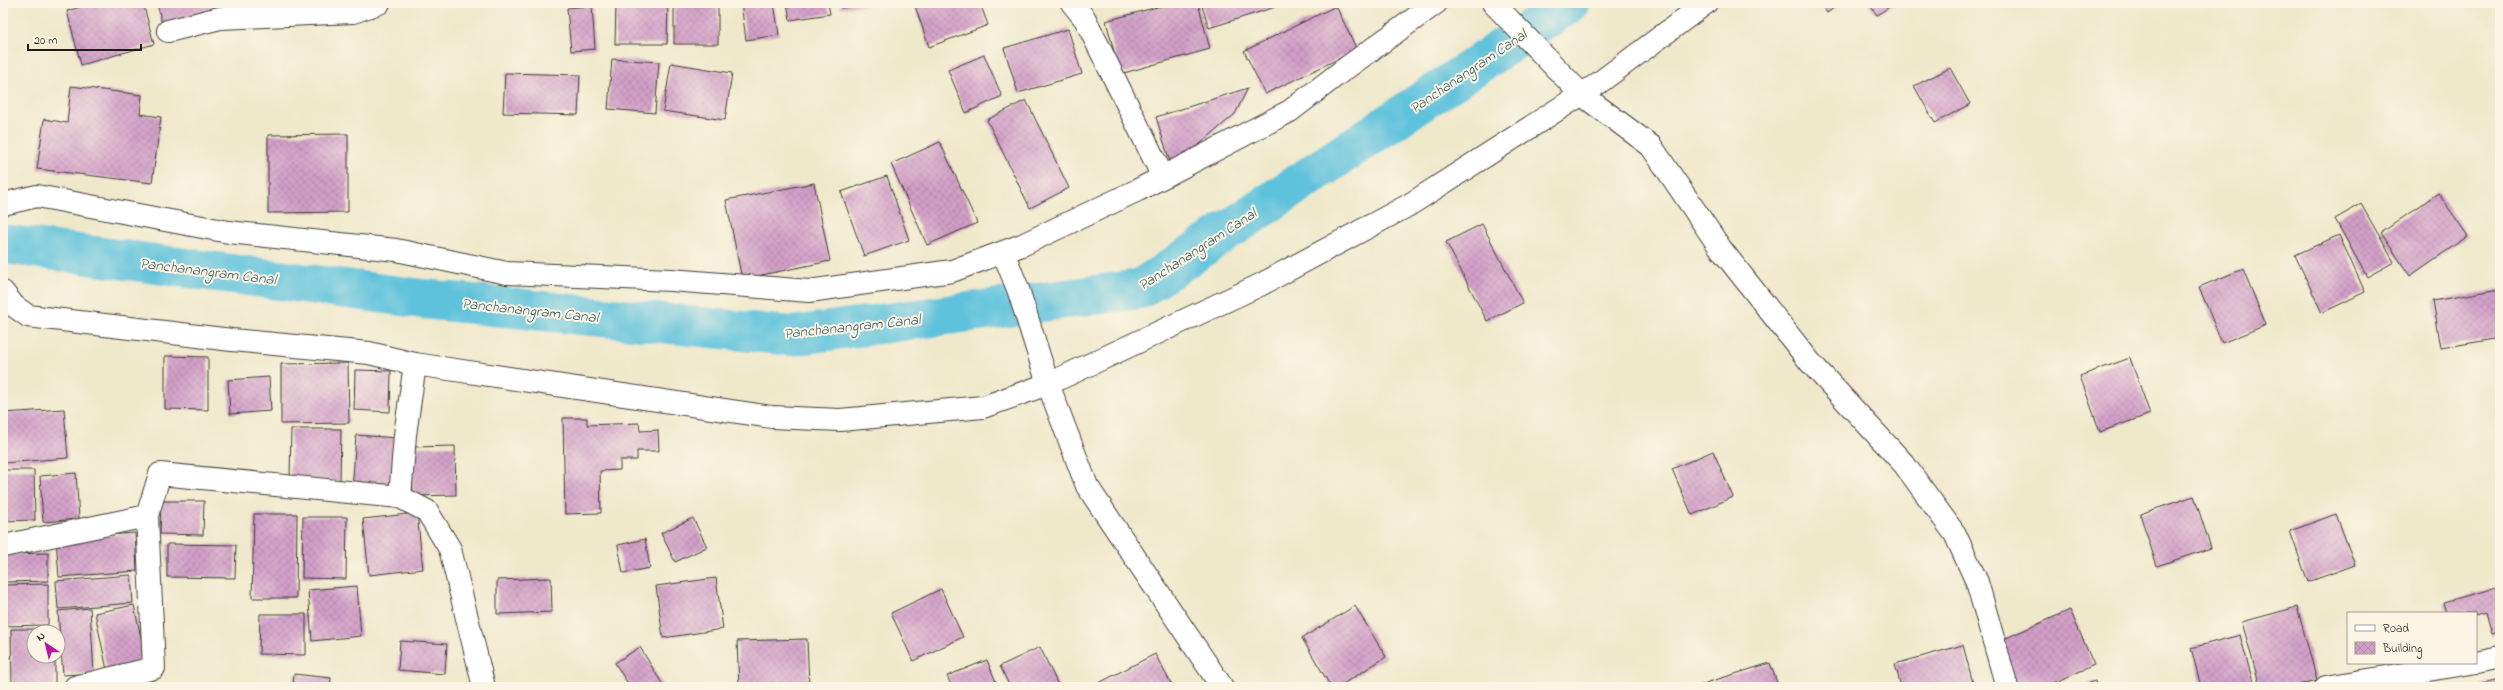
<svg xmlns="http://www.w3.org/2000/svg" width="2503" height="690" viewBox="0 0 2503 690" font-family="'Indie Flower',sans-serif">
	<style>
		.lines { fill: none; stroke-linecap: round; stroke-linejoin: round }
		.canal { stroke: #5ec2dc; stroke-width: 40 }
		.building { fill: url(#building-cross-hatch) }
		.minor-casing { stroke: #3c3b36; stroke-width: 24 }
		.minor { stroke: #fff; stroke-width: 22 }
		.labels { text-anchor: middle; stroke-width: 4; stroke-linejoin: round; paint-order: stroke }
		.water-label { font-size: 15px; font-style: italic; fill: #365e69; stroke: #fcf5e5 }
	</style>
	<defs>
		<pattern id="building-cross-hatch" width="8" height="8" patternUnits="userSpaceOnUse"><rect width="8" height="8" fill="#d29fc8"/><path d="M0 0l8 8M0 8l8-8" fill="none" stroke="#b488ab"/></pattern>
	</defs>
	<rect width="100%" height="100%" fill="#fcf5e5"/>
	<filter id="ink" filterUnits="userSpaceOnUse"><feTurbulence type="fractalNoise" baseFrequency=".025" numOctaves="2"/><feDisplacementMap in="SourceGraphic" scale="8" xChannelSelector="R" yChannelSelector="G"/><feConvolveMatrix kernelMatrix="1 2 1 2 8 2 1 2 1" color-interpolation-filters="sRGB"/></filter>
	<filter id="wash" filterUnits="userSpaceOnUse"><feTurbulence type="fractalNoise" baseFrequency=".012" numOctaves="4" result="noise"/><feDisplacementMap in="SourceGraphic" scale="16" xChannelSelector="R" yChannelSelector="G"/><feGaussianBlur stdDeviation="0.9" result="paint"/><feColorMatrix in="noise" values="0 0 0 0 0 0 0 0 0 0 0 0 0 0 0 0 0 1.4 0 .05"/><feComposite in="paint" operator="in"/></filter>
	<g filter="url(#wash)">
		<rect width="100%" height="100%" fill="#f0e8cb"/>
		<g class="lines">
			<!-- canal -->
			<path class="canal" d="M3,244l420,55 368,37 349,-47 430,-286"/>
		</g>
		<g id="blocks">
			<!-- building -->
			<path class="building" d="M94,3h49l11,41 -73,21 -14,-54z
				M157,3h59l2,8 -56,13z
				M616,3h52l-1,41h-52z
				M674,3h44v41h-44z
				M741,3h33l5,32 -33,5z
				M787,3h41l2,11 -40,6z
				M840,3h29v1l-28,4z
				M914,3h66l8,22 -59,22z
				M1172,3h26l12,46 -90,25 -14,-53z
				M1201,3h87l-79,25z
				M1820,3h21l-14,10z
				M1868,3h27l-18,12z
				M592,6l3,43 -24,2 -4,-43z
				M1336,6l21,44 -92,44 -21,-43z
				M1068,29l14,45 -64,19 -14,-45z
				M984,55l18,41 -36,17 -18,-43z
				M612,59l47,3 -4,51 -47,-4z
				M671,63l61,10 -7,47 -62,-9z
				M1950,68l20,36 -35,19 -21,-37z
				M505,73l75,2 -2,40 -75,-2z
				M71,86l71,9 -2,19 21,3 -9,66 -115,-14 7,-50 23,4z
				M1248,88l-13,26 -63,54 -16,-51z
				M1026,100l43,88 -39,20 -43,-88z
				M348,134v78l-80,1v-78z
				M940,142l37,81 -50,22 -36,-81z
				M887,176l22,64 -45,16 -23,-64z
				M814,183l16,78 -88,18 -16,-79z
				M2438,193l30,43 -58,40 -29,-43z
				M2361,204l33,58 -27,15 -32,-58z
				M1482,224l41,79 -36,18 -41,-79z
				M2339,235l26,57 -43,21 -27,-58z
				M2243,269l23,56 -44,18 -23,-56z
				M2500,289v49l-59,10 -8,-47z
				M165,356l43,1v53l-43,-1z
				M2130,358l20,56 -50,18 -20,-56z
				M348,363l1,60 -68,1v-60z
				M355,370l36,1 -1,41 -36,-2z
				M269,377l2,34 -41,3 -2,-34z
				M64,409l4,49 -65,5v-50z
				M563,418h24v7l52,-2 1,8 18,-1 1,21h-22v9h-17v10l-20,1 1,42 -36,1z
				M291,429h50l-1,52 -50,-1z
				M356,435l41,3 -4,56 -41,-3z
				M455,446l1,49 -43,1 -1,-49z
				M1713,451l20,46 -41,18 -20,-46z
				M3,470h31l1,50 -32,1z
				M76,473l3,46 -36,3 -3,-46z
				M2194,496l17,52 -54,18 -17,-52z
				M161,501h43l-1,34 -43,-1z
				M417,513l6,56 -54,6 -6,-56z
				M254,514h43l-1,84h-44z
				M2336,514l19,51 -47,17 -18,-51z
				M303,517h44l-1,62 -44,-1z
				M693,518l14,29 -32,15 -14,-29z
				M135,533l2,38 -78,6 -3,-38z
				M645,539l5,29 -27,5 -5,-28z
				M167,544l69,1 -1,33 -68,-1z
				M48,553v28l-45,1v-28z
				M131,575l2,28 -75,6 -2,-28z
				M551,578l1,34 -55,2v-34z
				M716,578l7,51 -60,9 -7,-52z
				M48,584v41l-45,1v-41z
				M357,586l4,50 -49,5 -4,-51z
				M2500,587v45l-8,3 -6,-22 -10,3v-3h-30l-3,-11z
				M941,589l22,48 -50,24 -22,-48z
				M134,605l12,56 -39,9 -12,-57z
				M1355,606l31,51 -48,30h-7l-29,-49z
				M2297,607l20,73 -26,7h-31l-18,-65z
				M90,608l4,65 -31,2 -5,-64z
				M2070,610l24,55 -49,22h-28l-20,-45z
				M260,614h46v41l-47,-1z
				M11,629h43v3h-20v24h21v30h-43z
				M2240,635l14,51 -53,1 -10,-39z
				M807,639l2,48h-70l-2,-46z
				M400,641l47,3 -2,30 -47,-4z
				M1963,645l11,42h-73l-6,-23z
				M640,647l24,40h-34l-15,-24z
				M1040,647l19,40h-49l-10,-21z
				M1155,654l18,33h-82z
				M987,660l11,27h-46l-5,-11z
				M1770,663l8,23 -2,1h-83z
				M2384,663h42l-41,8z
				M294,674l37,4 -1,9h-37z
				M2500,680v7h-18v-3z
				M2095,681l2,6h-20z"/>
		</g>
	</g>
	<g filter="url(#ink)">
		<use href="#blocks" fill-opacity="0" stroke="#3c3b36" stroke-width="1"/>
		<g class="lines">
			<!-- minor casing -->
			<g class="minor-casing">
				<path id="minor" d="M1072,3l13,16 78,158
					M1493,3l88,91 70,52 70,103 89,113 94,102 51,70 22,48 30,105
					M168,31l52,-13 133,-6 26,-9
					M3,204l34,-8 192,36 167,18 111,23 164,7 138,11 143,-20 70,-26 116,-55 152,-79 52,-40 94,-68
					M1003,252l15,37 30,95 39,102 135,201
					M3,292l11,14 14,10 204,24 137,13 46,11 357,53 68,3 143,-13 65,-23 212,-99 149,-80 187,-120 110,-82
					M400,497l27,14 23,38 34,138
					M3,546l144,-30 13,-42 240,23 5,-62 10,-71
					M2476,662l24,-5
					M75,687l79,-19 -7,-152
					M2326,687l144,-24"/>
			</g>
			<!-- minor -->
			<use href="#minor" class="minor"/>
		</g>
	</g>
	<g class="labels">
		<!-- water labels -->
		<g class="water-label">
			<text transform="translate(1468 71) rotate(-34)" y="5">Panchanangram Canal</text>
			<text transform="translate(1197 249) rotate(-33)" y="5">Panchanangram Canal</text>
			<text transform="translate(208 271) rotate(7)" y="5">Panchanangram Canal</text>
			<text transform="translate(530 310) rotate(6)" y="5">Panchanangram Canal</text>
			<text transform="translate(852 326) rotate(-6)" y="5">Panchanangram Canal</text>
		</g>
	</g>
	<!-- margin -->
	<rect width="2503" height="690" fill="none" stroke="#fcf5e5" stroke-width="16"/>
	<!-- legend -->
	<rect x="2347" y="612" width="130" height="52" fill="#fcf5e5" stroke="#a29e95"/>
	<rect x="2355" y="625" width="20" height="6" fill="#ffffff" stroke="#a29e95"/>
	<text x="2383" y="632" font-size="12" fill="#1c1c1c">Road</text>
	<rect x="2355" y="642" width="20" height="12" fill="url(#building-cross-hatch)" stroke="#a29e95"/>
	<text x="2383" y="652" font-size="12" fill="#1c1c1c">Building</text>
	<!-- north arrow -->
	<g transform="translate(46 644) rotate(325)"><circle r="19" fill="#fcf5e5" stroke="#a29e95"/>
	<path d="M0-3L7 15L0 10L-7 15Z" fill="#b5179e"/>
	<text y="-6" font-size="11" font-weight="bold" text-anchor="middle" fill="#1c1c1c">N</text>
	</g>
	<!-- scale -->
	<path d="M28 44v6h113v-6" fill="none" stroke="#1c1c1c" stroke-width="2"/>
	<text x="34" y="44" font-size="12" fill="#1c1c1c" stroke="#fcf5e5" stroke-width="3" paint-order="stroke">20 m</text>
</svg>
